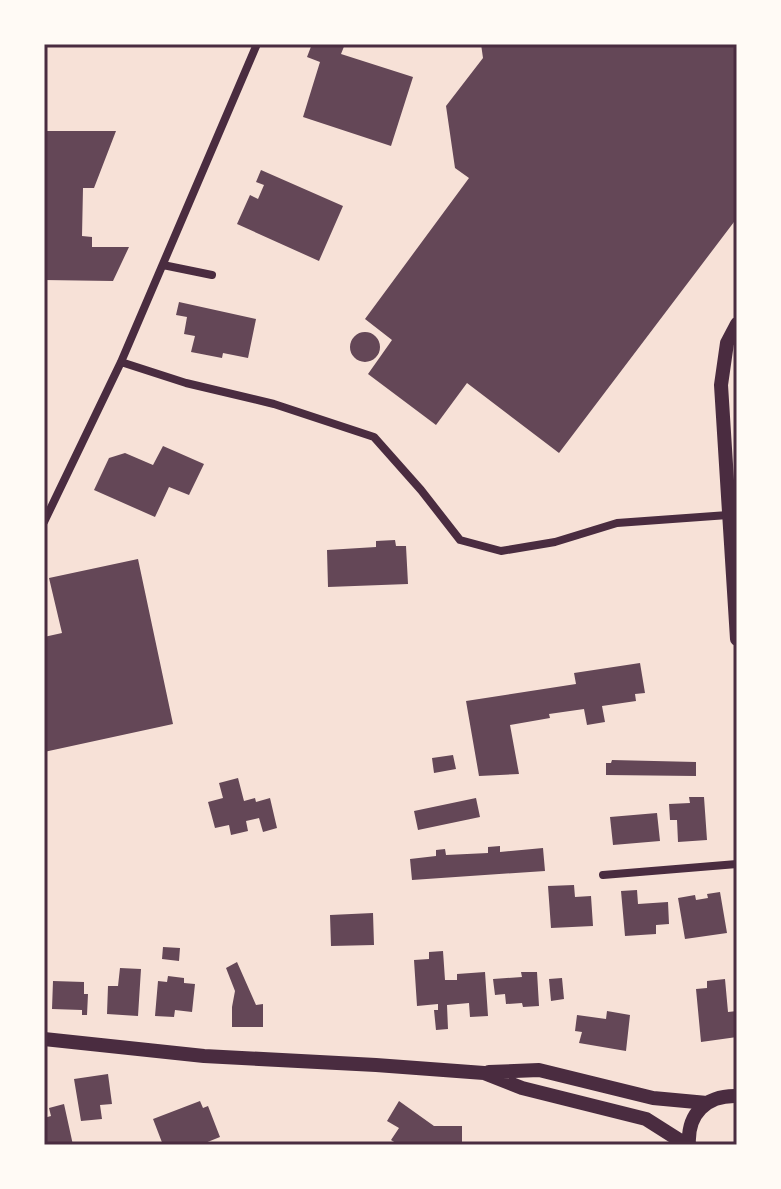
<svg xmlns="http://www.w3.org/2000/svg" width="781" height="1189" viewBox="0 0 781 1189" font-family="'DM Sans',sans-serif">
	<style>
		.building { fill: #644757 }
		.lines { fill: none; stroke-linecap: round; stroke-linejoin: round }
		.minor { stroke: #4a2c40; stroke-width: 8 }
		.tertiary { stroke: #4a2c40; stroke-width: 14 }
		.neatline { fill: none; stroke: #4a2c40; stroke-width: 3 }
	</style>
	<rect width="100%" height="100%" fill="#f7e1d7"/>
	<!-- building -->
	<path class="building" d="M312,44h33l-4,10 72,23 -22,69 -88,-29 17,-55 -13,-5z
		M481,44h256v174l-178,235 -92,-70 -31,42 -68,-51 24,-34 -27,-21 104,-141 -14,-10 -9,-62 37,-48z
		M44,131h72l-22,57h-11l-1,48 10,1v10h37l-16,34 -69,-1z
		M261,170l82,36 -24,55 -82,-37 13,-29 8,4 6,-14 -8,-3z
		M179,302l77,17 -8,39 -25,-5 -1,5 -31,-6 4,-16 -11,-2 3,-17 -11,-2z
		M350 347a15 15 0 1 1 30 0a15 15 0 1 1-30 0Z
		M163,446l41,18 -15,31 -20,-8 -14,30 -61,-27 15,-32 16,-5 28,12z
		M395,540l1,6h10l2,38 -80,3 -1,-37 49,-3v-6z
		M138,559l35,165 -129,28v-115l18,-4 -13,-55z
		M640,663l5,30 -10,1 1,7 -34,5 3,16 -18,3 -3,-16 -35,5 1,4 -40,7 9,49 -40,2 -13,-75 110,-17 -2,-11z
		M453,755l3,14 -22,4 -2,-15z
		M612,760l84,2v14l-90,-1v-12h5z
		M238,778l6,23 11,-3 1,4 14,-4 7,30 -14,4 -4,-14 -13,3 2,10 -17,4 -2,-10 -14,3 -7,-26 15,-4 -4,-15z
		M689,797h15l3,43 -29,2 -1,-22h-7l-1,-16 21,-1z
		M476,798l4,19 -62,13 -4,-19z
		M657,813l3,28 -47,4 -3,-28z
		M500,846v6l43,-4 2,23 -133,9 -2,-21 26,-3v-6l9,-1 1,6 42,-2v-6z
		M574,885l1,12 16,-1 2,30 -42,2 -3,-42z
		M637,890l1,14 30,-2 1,22 -13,1v9l-31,2 -4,-45z
		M720,892l7,41 -42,6 -7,-41 17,-3 1,5 12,-2 -1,-4z
		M373,913l1,32 -43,1 -1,-31z
		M163,947l17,1 -1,13 -17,-2z
		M443,951l2,29h12v-6l28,-2 3,44 -18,1 -1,-14 -22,2 1,24 -12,1 -2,-20h4v-6l-21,2 -3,-46 15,-1v-7z
		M237,962l19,43 7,-1v23h-31v-20l3,-16 -9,-23z
		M120,968l21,1 -3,47 -31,-2 1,-28h10z
		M521,972h16l2,34 -16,1 -1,-4 -16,1 -1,-10 -10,1 -2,-16 29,-2z
		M168,976l16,2v5l11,1 -3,28 -17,-2 -1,7 -19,-1 3,-35 9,1z
		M562,978l2,21 -13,2 -2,-22z
		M725,979l3,33 9,-1v26l-36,5 -5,-53 11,-1v-7z
		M53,981l31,1v12h4l-1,21h-5v-5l-30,-1z
		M607,1011l23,4 -4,36 -47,-8 3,-11 -7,-1 2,-16 29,4z
		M108,1074l4,30 -12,1 2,14 -21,2 -7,-42z
		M200,1101l3,7 5,-2 12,31 -20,8h-37l-10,-26z
		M399,1101l35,25h28v19h-63l-8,-5 8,-12 -12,-7z
		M64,1104l9,41h-29v-27l7,-2 -2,-8z"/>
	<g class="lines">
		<!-- minor -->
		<path class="minor" d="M163,265l49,10
			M121,362l65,21 88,21 100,33 47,53 39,50 41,11 54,-9 62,-19 111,-8
			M44,522l77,-160 136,-318
			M603,875l134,-11"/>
		<!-- tertiary -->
		<path class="tertiary" d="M737,324l-10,19 -6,42 16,254
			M44,1039l160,17 172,9 108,8 38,15 124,31 41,26
			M489,1072l50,-2 114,28 54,5
			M689,1145c-2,-31 17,-50 48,-49"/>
	</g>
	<!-- border -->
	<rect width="781" height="1189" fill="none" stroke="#fffaf5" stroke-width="92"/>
	<rect x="46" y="46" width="689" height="1097" class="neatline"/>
</svg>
